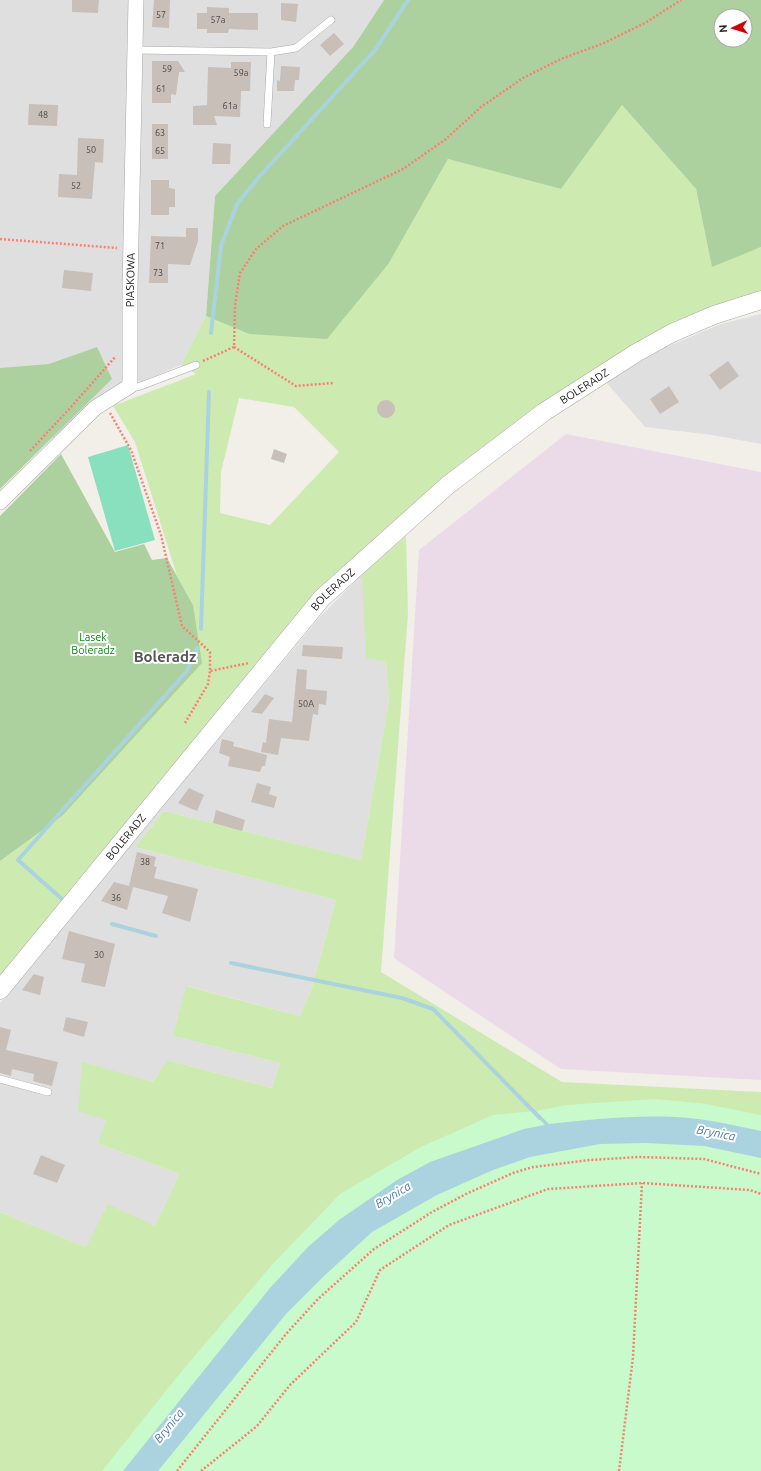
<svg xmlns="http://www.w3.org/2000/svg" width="761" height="1471" viewBox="0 0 761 1471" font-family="Ubuntu,sans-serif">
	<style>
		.residential { fill: #e0dfdf }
		.industrial { fill: #ebdbe8 }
		.grass { fill: #cdebb0; fill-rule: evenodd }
		.forest { fill: #add19e; fill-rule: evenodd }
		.park { fill: #c8facc }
		.pitch { fill: #88e0be }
		.water { fill: #aad3df }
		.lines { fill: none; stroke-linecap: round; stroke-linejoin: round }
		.stream { stroke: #aad3df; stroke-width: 4 }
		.building { fill: #c7bfb8 }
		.service-casing { stroke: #a9a9a9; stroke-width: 8 }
		.minor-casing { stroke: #a9a9a9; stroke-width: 16 }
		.tertiary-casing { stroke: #a9a9a9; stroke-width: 19 }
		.path { stroke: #fa8072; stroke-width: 2.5; stroke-dasharray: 2 2; stroke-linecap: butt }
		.service { stroke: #fff; stroke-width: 7 }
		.minor { stroke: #fff; stroke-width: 15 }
		.tertiary { stroke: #fff; stroke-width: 18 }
		.labels { text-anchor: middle; stroke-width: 4; stroke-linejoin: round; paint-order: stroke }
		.number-label { font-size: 9px; fill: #4b4948 }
		.street-label { font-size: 11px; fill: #222; stroke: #fff }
		.park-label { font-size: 11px; fill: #0c8416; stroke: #fff }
		.water-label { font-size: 12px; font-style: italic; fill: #4a7aab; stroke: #fff }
		.district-label { font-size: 15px; font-weight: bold; fill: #555; stroke: #fff }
	</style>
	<rect width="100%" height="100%" fill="#f2efe9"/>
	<!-- residential -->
	<path class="residential" d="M0,0h384l-31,47 -138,149 -9,120 -25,49 -38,16 -19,1 -70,57 -28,-38h-26z
		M761,314v130l-49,-9 -67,-8 -39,-45 58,-34 57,-24z
		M362,574l24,88 3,39 -28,159 -197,-49 -29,36 201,53 -24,87 -12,29 -113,-30 -14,50 107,27 -8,25 -105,-28 -14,22 -55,61 81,31 -24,52 -69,21 -86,-35v-209l319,-385z"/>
	<!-- industrial -->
	<path class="industrial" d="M566,434l195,38v608l-200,-11 -167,-111 25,-408z"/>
	<!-- grass -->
	<path class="grass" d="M622,105l74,84 16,77 49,-19v44l-86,30 -127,79 -127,97 -114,106 -307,374v-116l62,-45 131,-211 -16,-29 -42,-134 -22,-36 83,-32 -15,-9 25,-49 43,18 140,-71 59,-104 113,30zM239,398l55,9 45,45 -69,73 -50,-12 1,-41z
		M406,536l2,78 -27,358 181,110 199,10v25l-652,354h-109v-259l86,35 22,-43 47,22 24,-52 -81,-31 8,-23 -28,-9 4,-49 71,20 14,-22 105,28 8,-25 -107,-27 13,-50 114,30 12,-29 24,-87 -201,-53 29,-36 197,49 28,-159 -3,-39 -20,-4 -4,-84z"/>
	<!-- forest -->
	<path class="forest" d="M384,0h377v247l-49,20 -16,-78 -74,-84 -61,84 -113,-30 -59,104 -62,76 -78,-5 -43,-18 9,-120 138,-149zM721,16h24v24h-24z
		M97,347l15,32 -112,110v-121l49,-4z
		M61,454l54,98 29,-8 8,16 15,-2 26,47 9,58 -140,153 -62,45v-345z"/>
	<!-- park -->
	<path class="park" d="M655,1099l51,5 55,11v356h-659l75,-94 94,-111 69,-72 81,-47 72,-32 43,-4 31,-6z"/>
	<!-- pitch -->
	<path class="pitch" d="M128,445l27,95 -40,11 -27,-94z"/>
	<!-- water -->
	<path class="water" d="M539,1114l10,10c47,-5 91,-10 140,-6 24,2 48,8 72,13v27l-57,-12 -58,-3 -46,1 -70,13 -37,13 -56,25 -65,37 -48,44 -38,38 -128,157h-35l147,-183 38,-41 31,-27 58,-40 33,-18 94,-33 21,-4 -9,-10z"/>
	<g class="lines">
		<!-- stream -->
		<path class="stream" d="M211,333l10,-87 16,-42 22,-27 116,-127 33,-50
			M201,629l8,-237
			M62,899l-44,-39 169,-189 10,-23
			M112,924l44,12
			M231,963l171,35 31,11 107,109"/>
	</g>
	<!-- building -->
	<path class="building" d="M72,0h27l-1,13 -26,-1z
		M154,0h16l-1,28 -17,-1z
		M281,3l17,1 -2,18 -15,-2z
		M207,7l22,1v5h29v17l-29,-1 -1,4h-21v-4h-10v-16h10z
		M334,33l10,11 -14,12 -10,-11z
		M152,61h26l7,11h-6l-3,23 -5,-1v9h-19z
		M231,62h20l-1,29h-9l-1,26 -26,-1 3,9h-24v-19l14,-1 1,-38 23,1z
		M281,66l19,1 -1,13h-4l-1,11h-17v-11l3,1z
		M29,104l29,1 -1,21 -29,-1z
		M152,124h16v35h-16z
		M78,138l26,1 -1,24 -8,-1 -3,37 -34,-2 1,-23 18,1z
		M213,143l18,1 -1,20h-18z
		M151,180h18v8l6,1v18h-6v8h-18z
		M186,228h12v13l-8,24 -22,-1v19h-19l2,-47 35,1z
		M64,270l29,3 -2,18 -29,-3z
		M728,361l11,15 -19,14 -11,-15z
		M669,386l10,16 -19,12 -10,-15z
		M377 409a9 9 0 1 1 18 0a9 9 0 1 1-18 0Z
		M274,449l13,5 -3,9 -13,-4z
		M303,645l40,2 -1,12 -40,-3z
		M297,669l10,1 -1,19 21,2 -1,14 -7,-1 -1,11 -5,-1 -4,27 -28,-3 -3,17 -17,-3 2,-10 3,1 3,-24 23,3z
		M265,694l9,4 -12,16 -11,-2z
		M222,739l12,3 -1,4 34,9 -2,11h-3l-2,6 -32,-6 2,-9 -11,-4z
		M257,783l14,4 -2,7 8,3 -3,11 -23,-6z
		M189,788l15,7 -7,16 -19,-8z
		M216,810l29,10 -3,11 -29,-8z
		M137,852l19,5 -2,9 3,1 -3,11 44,11 -8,33 -28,-9 6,-17 -39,-10z
		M114,882l19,5 -6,23 -26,-9z
		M69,931l46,13 -10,43 -24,-5 4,-18 -23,-5z
		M34,974l10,3 -4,18 -18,-5z
		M66,1017l22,5 -4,15 -21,-6z
		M0,1027l11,3 -5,20 52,12 -6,24 -19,-5 1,-7 -22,-5 -1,7 -11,-3z
		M41,1155l24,10 -8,18 -24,-9z"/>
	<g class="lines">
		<!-- service casing -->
		<g class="service-casing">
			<path id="service" d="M135,50l136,2 25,-4 35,-28
				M267,124l4,-72
				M130,386l8,1 58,-22
				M0,1079l48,13"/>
		</g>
		<!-- minor casing -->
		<g class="minor-casing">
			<g id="minor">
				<path id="s1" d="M0,502l95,-94 35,-22v-99l6,-287"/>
			</g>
		</g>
		<!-- tertiary casing -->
		<g class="tertiary-casing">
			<g id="tertiary">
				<path id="s2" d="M0,990l322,-392 126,-113 96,-73 92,-59 36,-20 42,-18 47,-15"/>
			</g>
		</g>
		<!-- path -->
		<path class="path" d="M0,239l117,9
			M234,347l62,39 37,-3
			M203,361l31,-14 1,-41 5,-33 16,-24 27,-23 120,-57 43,-30 35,-32 42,-29 38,-19 43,-16 41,-20 36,-23
			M110,413l21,37 30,85 21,91 28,26v19l39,-8
			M30,451l41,-44 45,-51
			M185,723l23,-39 2,-13
			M177,1471l109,-137 32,-35 56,-50 58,-37 34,-18 47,-21 20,-6 57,-7 49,-3 65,2 57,15
			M201,1471l56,-45 33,-41 66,-63 24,-52 69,-45 99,-36 94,-6 108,7 11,4
			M619,1471l14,-114 9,-174"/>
		<!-- service -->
		<use href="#service" class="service"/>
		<!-- minor -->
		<use href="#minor" class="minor"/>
		<!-- tertiary -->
		<use href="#tertiary" class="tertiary"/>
	</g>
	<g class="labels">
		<!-- number labels -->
		<g class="number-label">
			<text x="161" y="18">57</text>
			<text x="218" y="23">57a</text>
			<text x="167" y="72">59</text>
			<text x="241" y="76">59a</text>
			<text x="161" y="92">61</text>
			<text x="230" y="109">61a</text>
			<text x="43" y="118">48</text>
			<text x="160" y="136">63</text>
			<text x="91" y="153">50</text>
			<text x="160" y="154">65</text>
			<text x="76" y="189">52</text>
			<text x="160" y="249">71</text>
			<text x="158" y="276">73</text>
			<text x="306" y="707">50A</text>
			<text x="145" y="865">38</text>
			<text x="116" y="901">36</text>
			<text x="99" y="958">30</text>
		</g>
		<!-- street labels -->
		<g class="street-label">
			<text dy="4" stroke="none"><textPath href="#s1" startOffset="281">PIASKOWA</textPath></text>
			<text dy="4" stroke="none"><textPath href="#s2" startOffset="845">BOLERADZ</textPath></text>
			<text dy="4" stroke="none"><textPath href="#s2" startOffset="521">BOLERADZ</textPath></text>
			<text dy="4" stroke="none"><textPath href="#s2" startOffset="198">BOLERADZ</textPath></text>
		</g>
		<!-- park labels -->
		<g class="park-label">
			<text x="93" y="641">Lasek<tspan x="93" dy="13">Boleradz</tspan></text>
		</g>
		<!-- water labels -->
		<g class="water-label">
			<text transform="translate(716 1133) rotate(11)" y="4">Brynica</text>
			<text transform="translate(393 1195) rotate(-31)" y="4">Brynica</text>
			<text transform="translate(169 1426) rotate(-51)" y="4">Brynica</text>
		</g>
		<!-- district labels -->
		<g class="district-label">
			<text x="165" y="662">Boleradz</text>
		</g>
	</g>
	<!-- north arrow -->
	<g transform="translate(733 28) rotate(266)"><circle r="19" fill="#ffffff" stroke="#a7a7a7"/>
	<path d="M0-3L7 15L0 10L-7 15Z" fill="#d40000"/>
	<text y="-6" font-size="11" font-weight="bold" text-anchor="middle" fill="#222222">N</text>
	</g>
</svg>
